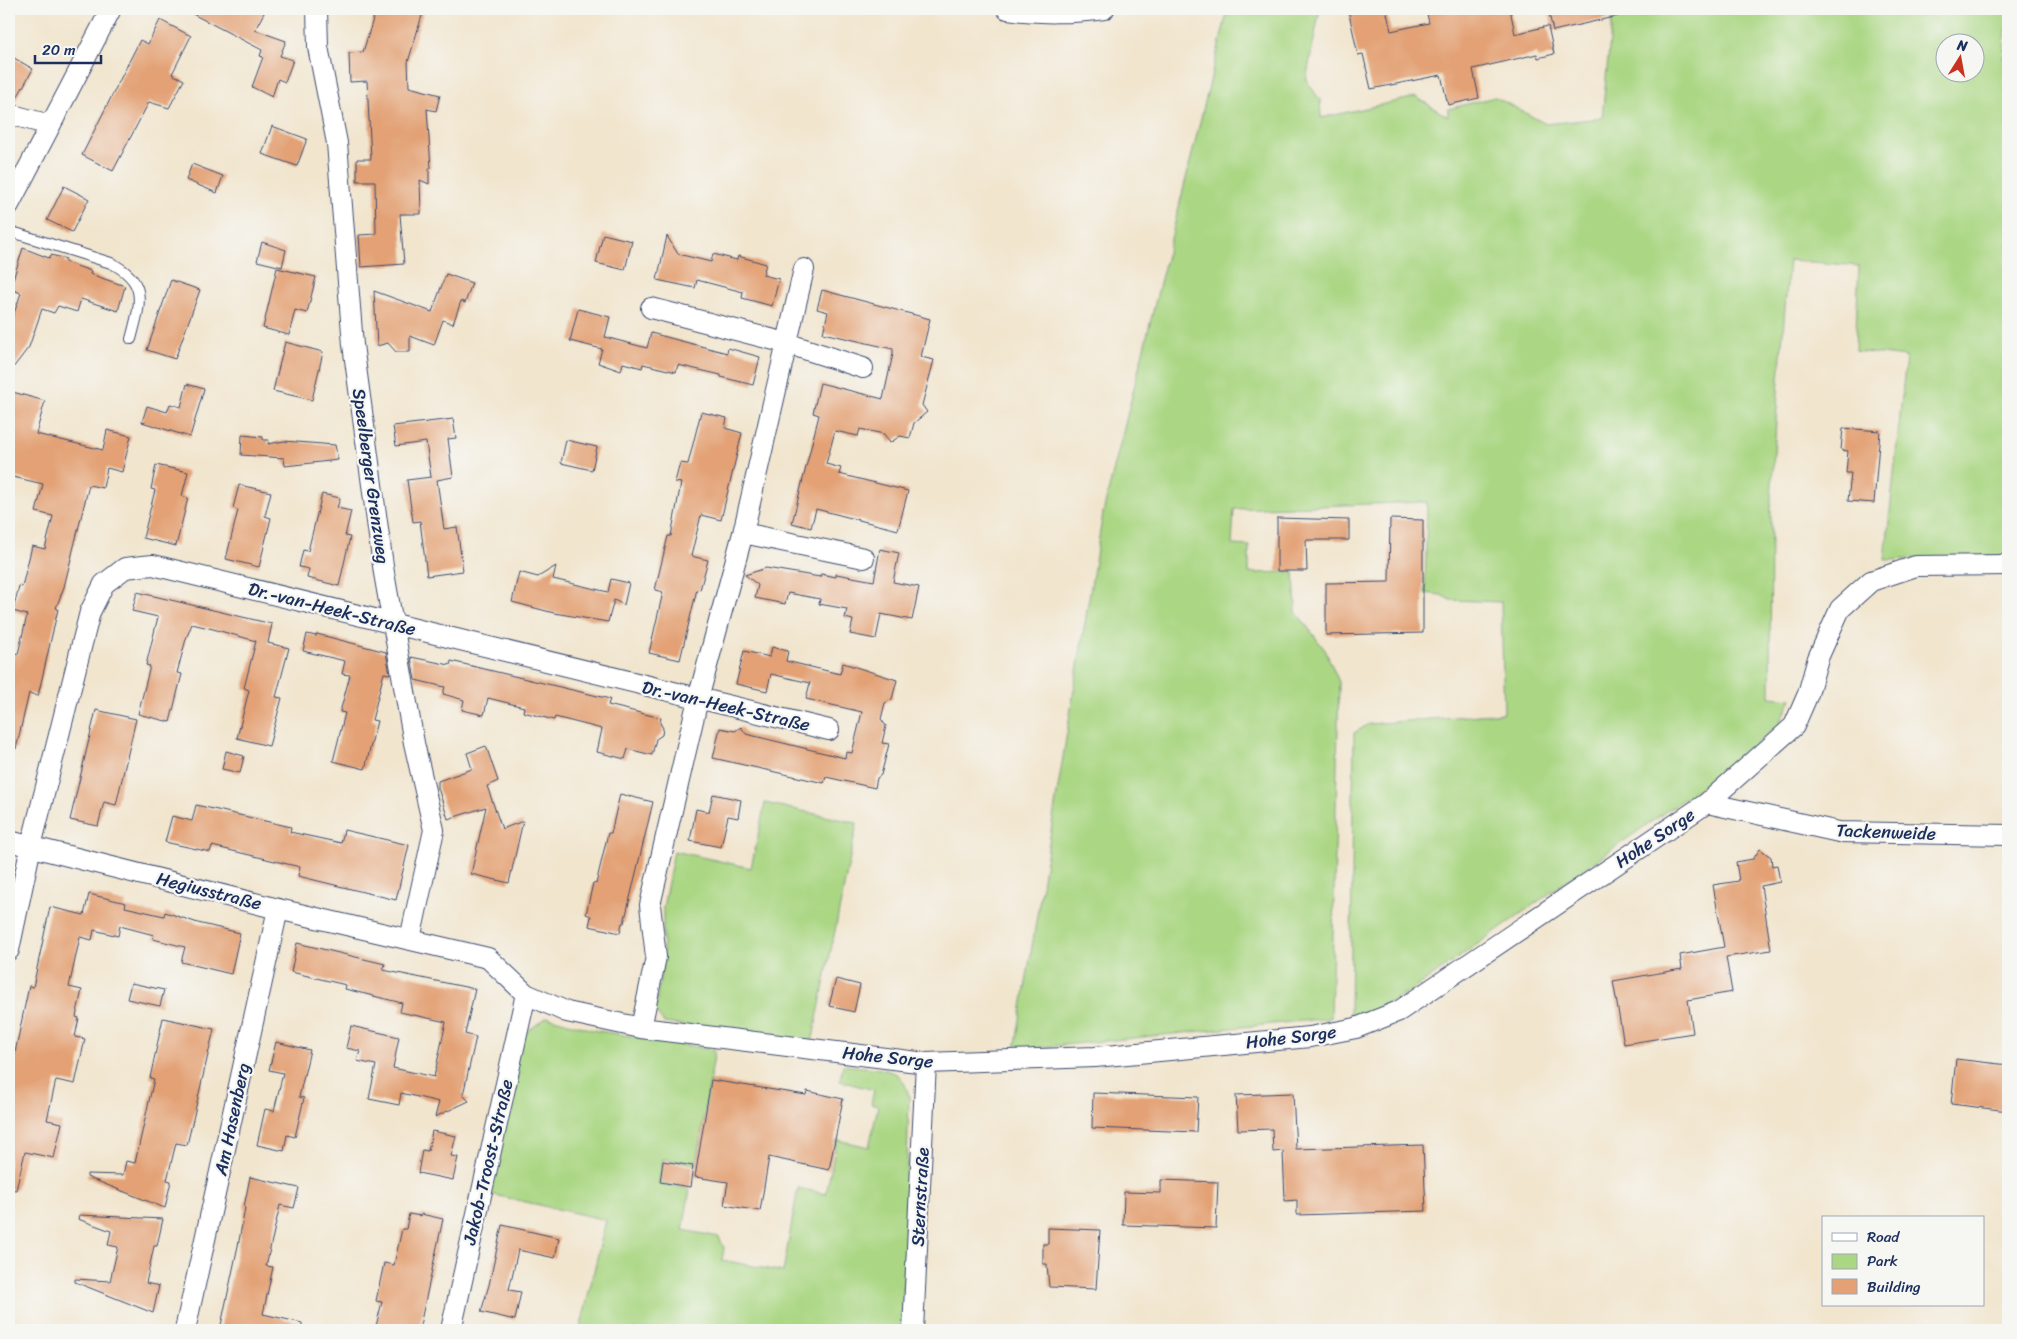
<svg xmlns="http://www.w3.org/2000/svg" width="2017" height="1339" viewBox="0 0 2017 1339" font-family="Sriracha,sans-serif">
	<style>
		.green { fill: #abd784; stroke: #638371; fill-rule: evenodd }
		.building { fill: #e3a175 }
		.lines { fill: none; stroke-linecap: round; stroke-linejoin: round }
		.service-casing { stroke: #3b4a6f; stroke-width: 12 }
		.minor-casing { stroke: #3b4a6f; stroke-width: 22 }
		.service { stroke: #fff; stroke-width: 10 }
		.minor { stroke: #fff; stroke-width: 20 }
		.labels { text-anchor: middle; stroke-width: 4.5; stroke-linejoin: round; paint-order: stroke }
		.street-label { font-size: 18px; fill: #1b2f5e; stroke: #f6f6f2 }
	</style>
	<rect width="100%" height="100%" fill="#f6f6f2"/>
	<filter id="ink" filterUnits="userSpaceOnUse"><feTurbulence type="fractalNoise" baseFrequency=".02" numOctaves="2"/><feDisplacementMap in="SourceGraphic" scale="10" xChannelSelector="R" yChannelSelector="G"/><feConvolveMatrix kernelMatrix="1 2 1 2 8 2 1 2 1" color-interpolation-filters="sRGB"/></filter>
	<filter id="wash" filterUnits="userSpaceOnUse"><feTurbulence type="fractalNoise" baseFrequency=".0096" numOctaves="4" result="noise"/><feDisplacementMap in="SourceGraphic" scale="20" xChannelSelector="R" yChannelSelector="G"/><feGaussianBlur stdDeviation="1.12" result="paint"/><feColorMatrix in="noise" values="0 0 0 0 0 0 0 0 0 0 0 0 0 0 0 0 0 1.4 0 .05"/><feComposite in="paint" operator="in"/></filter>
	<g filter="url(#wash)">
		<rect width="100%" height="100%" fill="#f1e5ce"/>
		<!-- green -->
		<path class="green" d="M1228,9h92l-14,71 14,20 1,18 95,-21 32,20v-8l47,-12 51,27 56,-6 11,-109h395l-5,50 5,1v496l-123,4 21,-203 -51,-6 4,-85 -70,-6 -11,132 -7,106 -1,199 22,2 -13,25 -46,40 -322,227 -40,21 -21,3 4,-282 15,-9 135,-11 -3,-111 -51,-2 -9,-5 -16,-2 2,-91 -193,7 -2,36 17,1v27l45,-1 2,40 29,38 14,32 -8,336 -316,32 88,-537zM1944,42h30v30h-30z
			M765,803l92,20 -45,220 -148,-20 -9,-12 8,-51v-52l11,-57 77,17z
			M547,1017l46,13 122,20 -19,114 -33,-5 -4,24 31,6 -7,41 36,7 5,11 -2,12 61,12 15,-84 28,6 11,-54 32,7 9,-41 -7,-2 3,-14 -34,-9 3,-16c14,2 44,2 55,10 6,5 9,14 11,21l-7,234h-322l26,-110 -120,-27 36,-158z"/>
		<g id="blocks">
			<!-- building -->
			<path class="building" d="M183,9h83l-11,21 31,11 -6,15 13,4 -8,22 -7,-3 -6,18 -20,-10 11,-30 -3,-1 2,-6z
				M376,9h48l-16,53 1,25 31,8 -4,16 -9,-2 4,59h-2v16l-9,-4 1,34h-21l4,50 -43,3 -2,-32 17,-1 -1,-53h-18v-22h14l-4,-78 -17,1 -1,-29 14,-1z
				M1348,9h38l5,22 38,-8 -3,-14h84l5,25 33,-8 6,28 -16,4 -1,-4 -64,15 6,29 -31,7 -7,-30 -70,14 -8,-35 -5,1z
				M1548,9h69l1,7 -65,15z
				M160,20l31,16 -19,38 12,6 -15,28 -20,-6 -36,69 -31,-16 58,-115 8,4z
				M9,55l24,14 -19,34 -5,-1z
				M272,126l35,13 -10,27 -35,-12z
				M192,164l31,12 -6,17 -31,-13z
				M64,186l25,13 -17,33 -25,-12z
				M603,234l29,7 -7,29 -29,-7z
				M667,236l11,18 33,8 2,-8 24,6 1,-4 28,8 -3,11 16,4 -7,27 -30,-8 1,-6 -46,-12 -2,8 -38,-8z
				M262,242l24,8 -4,17 -25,-6z
				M23,248l26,10 2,-3 15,4 -1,3 26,9 -1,3 35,12 -7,25 -37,-12 -4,13 -19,-6 -4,7 -12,-4 -13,38 -20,26v-45l12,-35 -11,-4z
				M277,268l39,9 -9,36 -12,-3 -6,25 -26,-7z
				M446,274l26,9 -7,20 -4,-2 -8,23 -10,-4 -9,25 -24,-9v16h-14l-8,-9 -11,3 -3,-55 58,21z
				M171,280l29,10 -25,69 -28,-9z
				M822,290l108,29 -9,38 13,3 -12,45 5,7 -13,11 -4,15 -10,-2 -10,7 -6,-9 -24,-5 -2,7 -23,-5 -9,33 15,4 -2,6 69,17 -10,39 -82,-21 -5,19 -19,-5 27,-108 -6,-2 7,-30 63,16 10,-45v-5l-70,-16 5,-21 -11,-3z
				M578,309l32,8 -5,20 42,11 4,-15 76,20 1,-5 32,9 -7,28 -32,-8v-2l-43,-10 -2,7 -33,-8 -1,4 -19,-5 -2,8 -23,-8 4,-14 -32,-8z
				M285,342l38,10 -11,48 -39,-9z
				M187,384l17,5 -14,48 -48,-15 5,-16 20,6 3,-8 11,3z
				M9,391l36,10 -9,33 67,16 4,-20 24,6 -9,36 -15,-4 -4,20 -14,-3 -25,102 -8,21 2,1 -20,87 -9,-3 -13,56 -7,-1v-72l5,-23 4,1 9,-39 -14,-4 6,-25 3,1 10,-41 13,3 8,-33 -17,-4 7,-28 -34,-8z
				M701,412l26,6 -2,10 17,5 -21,87 -20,-5 -10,41 17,4 -8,30 -3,-1 -17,71 -31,-7 14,-61 -8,-2 13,-54h3l10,-53 -6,-1 5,-19 8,1z
				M453,419l3,19 -8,1 5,38 -16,3 7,49 13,-2 6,44 -36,5 -7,-55 -7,1 -6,-42 24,-3 -5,-35 -30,4 -3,-20z
				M1843,428l37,3 -6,72 -26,-2 3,-28h-5l2,-22 -7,-1z
				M242,435l21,2v3h6l-1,4 16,-3 51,4 3,15 -53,6 -1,-8 -43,-3z
				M566,440l31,7 -5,23 -31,-7z
				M156,465l32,7 -6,24 6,2 -12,48 -33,-8 12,-48 -4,-1z
				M239,485l32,7 -6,24 6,2 -12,49 -33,-8 12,-49 -5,-2z
				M322,494l18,4 -3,10 14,3 -6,25 5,1 -11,49 -32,-8 2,-9 -10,-2 4,-17 5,1z
				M1277,518l72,2v20h-43l1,31h-30z
				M1390,519l33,1v113l-97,2v-52l63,-1z
				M880,549l19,4 -6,29 26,5 -7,33 -31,-6 -5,25 -26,-5 3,-14 -8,-2 2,-9 -28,-5 1,-5 -32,-6 -3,11 -30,-6 3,-13 -13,-10 21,-7 54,9 1,-3 15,3v-3l38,7z
				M556,566l-3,13 55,13 3,-13 18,4 -5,22 -10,-5 -6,22 -54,-9 -42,-11 7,-30 19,5z
				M137,592l135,32 -4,19 21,5 -13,49 6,1 -13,48 -32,-8 12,-48 -5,-2 12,-47 -43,-12 -21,-5 -6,15 -9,34 5,1 -12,48 -32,-8 12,-48 -4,-1 12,-48 -26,-6z
				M307,634l9,2 1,-2 69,18 4,22 -6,-1 -12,47 5,1 -12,48 -32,-8 12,-48 -5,-1 10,-37 -8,-1 3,-13 -42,-10z
				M772,647l16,4 -2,10 54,13 3,-11 54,17 -5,19 -7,4 -4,16 5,7 -4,17 7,1 -8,31 -4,3 -2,10 -49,-11 -2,6 -111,-25 7,-30 15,3 6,-4 5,7 99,24 1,-6 6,1 10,-41 -56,-13 4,-16 -39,-9 -4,17 -31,-7 8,-33 26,6z
				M411,657l39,8 1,-4 159,38 -2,6 53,13 -1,5 3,5 -1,7 -6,4 -4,16 -24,-6 -3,10 -28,-7 5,-23 -47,-12 -1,3 -31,-8 1,-5 -36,-9 -4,17 -22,-5 2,-10 -21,-6 2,-7 -30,-7z
				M96,710l40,9 -20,86 -12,-3 -6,24 -28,-6z
				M486,746l12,35 -11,5 15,43 21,-8 -14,62 -38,-9 15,-67 -38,12 -10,-31v-7l34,-12 -5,-16z
				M226,751l18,5 -4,17 -18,-4z
				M620,794l33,8 -29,121h-2l-2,10 -31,-7 2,-10 -5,-2 7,-31 3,1 12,-51h3z
				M713,794l28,6 -3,18 -10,-2 -7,31 -31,-6 6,-32 13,3z
				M196,805l95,22 -1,5 51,11 3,-13 65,15 -13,55 -98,-24 2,-9 -88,-21 -2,6 -45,-10 7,-26 20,5z
				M1760,849l11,8 1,9 5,-1 3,17 -19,4 10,64 -45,7 6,35 -44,8 5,33 -69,11 -11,-63 69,-12 -2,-14 44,-8 -11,-62 26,-4 -3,-19 17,-3z
				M89,894l37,9 -1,4 39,9 1,-4 33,11 42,10 -9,41 -50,-12 4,-15 -32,-8 1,-4 -34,-9 -2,10 -24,-6 -2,10 -12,-3 -11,50 13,3 -6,27 3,1 -4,19 10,2 -10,45 -19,-4 -9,40 15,3 -8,35 -29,-6 -9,38 -7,-1v-108l20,-95 4,1 17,-80 34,8z
				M297,943l88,21 -2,6 92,19 -10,45 11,3 -13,58 6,6 -34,16 4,-15 -38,-9 -2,12 -30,-6 7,-34 -19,-4 3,-10 -14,-3 5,-22 48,11 -6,31 41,9 12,-55 -46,-10 2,-9 -57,-14 1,-4 -55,-13z
				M836,979l24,6 -6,27 -25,-6z
				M131,983l33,7 -4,16 -33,-7z
				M163,1018l51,11 -27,116 -11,-2 -9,37 4,1 -6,27 -78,-31v-3l36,1 3,-14 9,2 19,-84 -4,-1z
				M276,1042l34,8 -11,47 5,1 -9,39 -8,-2 -3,16 -27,-6 8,-36 9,2 9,-38 -14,-3z
				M1956,1059l52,6v46l-57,-7z
				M711,1080l95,15 1,-4 36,8 -14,71 -60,-13 -9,54 -36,-6 4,-23 -33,-5z
				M1093,1093l105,4 -2,35 -104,-4z
				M1293,1093l3,56 127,-4 3,66 -129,4v-15l-12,1 -2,-50 -10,1 -1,-23 -34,1 -2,-35z
				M432,1131l24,5 -5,20 7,1 -5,23 -35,-7 4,-23 6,1z
				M663,1161l30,5 -3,21 -30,-5z
				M250,1177l49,11 -5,20 -14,-3 -14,61 7,1 -10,47 39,9v7h-82l19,-89 6,-33 -1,-1z
				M1161,1180l57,2 -2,46 -93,-3 1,-33 37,1z
				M409,1214l12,2v-2l22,5 -24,111h-44l7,-28 -6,-1 8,-38 10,2 8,-36h4z
				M79,1215l84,4 -6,27h-3l-8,37 13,3 -6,27 -78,-31v-3l35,2 8,-34 -10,-2 3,-14 -33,-12z
				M502,1225l57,13 -4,20 -37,-8 -9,40 12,2 -6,28 -34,-8 8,-27z
				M1048,1228l52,2 -4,59 -47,-2 -2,-23h-4v-20h5z"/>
		</g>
	</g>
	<g filter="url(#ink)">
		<use href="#blocks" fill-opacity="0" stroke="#3b4a6f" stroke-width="1"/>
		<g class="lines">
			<!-- service casing -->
			<g class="service-casing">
				<path id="service" d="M9,231l102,32c38,19 29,41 20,76"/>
			</g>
			<!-- minor casing -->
			<g class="minor-casing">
				<path id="minor" d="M317,9l1,38 19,96 16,202 31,228 30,170 20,87 -24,109
					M1007,9c29,5 68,4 97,0
					M9,114l41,11
					M9,205l102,-196
					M651,308l135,35 77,25
					M743,533l121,25
					M1707,803l132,29 169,3
					M9,841l269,68 210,49 38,36 41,18 74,16 285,35 169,-6 215,-20 46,-9 43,-17 308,-208 87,-77 14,-32 10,-36 22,-49 31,-28 45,-15 92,-1
					M9,950l22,-104 59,-234 14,-28 21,-16 28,-3 676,165
					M641,1028l15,-71 -6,-52 48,-206 45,-166 61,-264
					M185,1330l93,-421
					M451,1330l75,-336
					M913,1330l13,-267"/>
			</g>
			<!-- service -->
			<use href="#service" class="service"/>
			<!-- minor -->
			<use href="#minor" class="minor"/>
		</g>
	</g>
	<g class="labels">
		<!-- street labels -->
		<g class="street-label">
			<text transform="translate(371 476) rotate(82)" y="6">Speelberger Grenzweg</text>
			<text transform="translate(332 609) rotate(14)" y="6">Dr.-van-Heek-Straße</text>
			<text transform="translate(726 706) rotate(13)" y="6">Dr.-van-Heek-Straße</text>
			<text transform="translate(1886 832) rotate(2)" y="6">Tackenweide</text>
			<text transform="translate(1655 838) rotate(-34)" y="6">Hohe Sorge</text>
			<text transform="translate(209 891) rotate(14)" y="6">Hegiusstraße</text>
			<text transform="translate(1291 1037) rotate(-7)" y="6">Hohe Sorge</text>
			<text transform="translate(888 1057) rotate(6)" y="6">Hohe Sorge</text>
			<text transform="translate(232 1119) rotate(-78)" y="6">Am Hasenberg</text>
			<text transform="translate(488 1162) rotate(-77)" y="6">Jakob-Troost-Straße</text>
			<text transform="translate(920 1197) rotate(-87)" y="6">Sternstraße</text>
		</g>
	</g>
	<!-- margin -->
	<rect width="2017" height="1339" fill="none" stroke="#f6f6f2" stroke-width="30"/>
	<!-- legend -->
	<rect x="1822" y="1216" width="162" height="90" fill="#f6f6f2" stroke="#9ea6b7"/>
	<rect x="1832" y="1233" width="25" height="8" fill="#ffffff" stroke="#9ea6b7"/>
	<text x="1867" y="1242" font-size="15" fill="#1b2f5e">Road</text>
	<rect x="1832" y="1254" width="25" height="15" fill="#abd784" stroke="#9ea6b7"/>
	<text x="1867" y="1266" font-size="15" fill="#1b2f5e">Park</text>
	<rect x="1832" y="1279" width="25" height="15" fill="#e3a175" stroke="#9ea6b7"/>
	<text x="1867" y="1292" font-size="15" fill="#1b2f5e">Building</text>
	<!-- north arrow -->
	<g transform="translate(1960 58) rotate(11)"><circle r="24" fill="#f6f6f2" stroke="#9ea6b7"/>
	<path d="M0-4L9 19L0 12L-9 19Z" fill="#c8321e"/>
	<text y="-8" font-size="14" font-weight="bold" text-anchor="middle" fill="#1b2f5e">N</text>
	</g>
	<!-- scale -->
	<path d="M35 55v8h66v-8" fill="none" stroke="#1b2f5e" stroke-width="2.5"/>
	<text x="42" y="55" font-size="15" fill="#1b2f5e" stroke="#f6f6f2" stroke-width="4" paint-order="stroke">20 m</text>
</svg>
